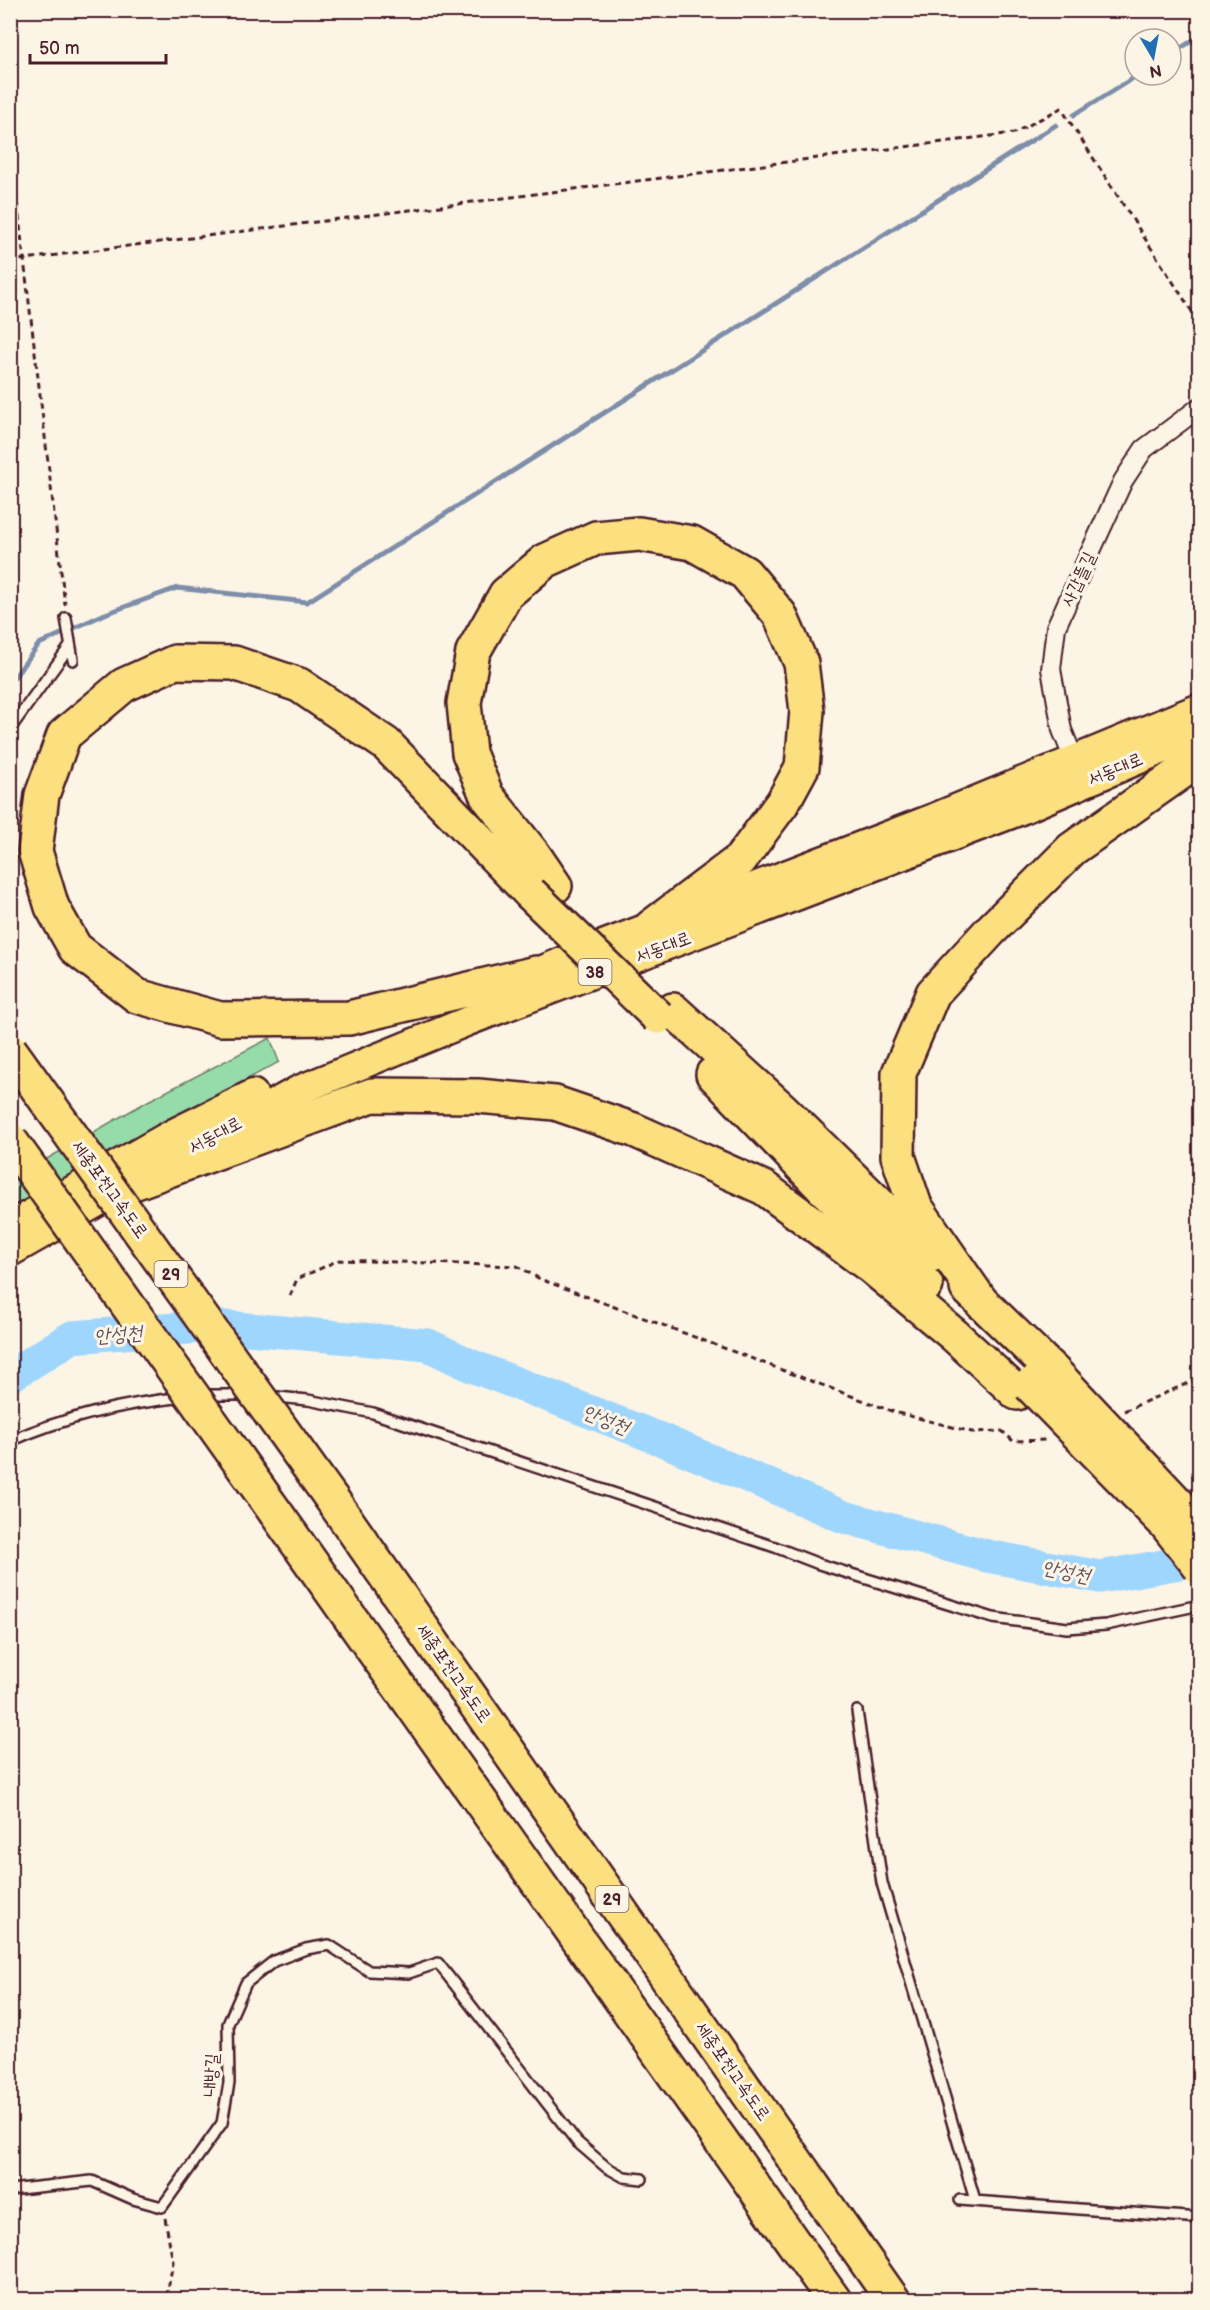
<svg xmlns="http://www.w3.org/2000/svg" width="1210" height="2310" viewBox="0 0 1210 2310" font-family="'Balsamiq Sans','Poor Story',sans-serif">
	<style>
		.green { fill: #96dcaa; stroke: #707e6a; stroke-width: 1.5 }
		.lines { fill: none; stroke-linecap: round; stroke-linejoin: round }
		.stream { stroke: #7d8daa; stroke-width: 5 }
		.river { stroke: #9fd6fe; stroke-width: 33 }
		.lane-casing { stroke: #4a1f2b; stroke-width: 14 }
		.street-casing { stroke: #4a1f2b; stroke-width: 22 }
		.primary-casing { stroke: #4a1f2b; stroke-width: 33 }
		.highway-casing { stroke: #4a1f2b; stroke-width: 38 }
		.path { stroke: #4a1f2b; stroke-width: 3; stroke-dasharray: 6 4.5; stroke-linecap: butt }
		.lane { stroke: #fcf5e5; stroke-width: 9 }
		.street { stroke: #fcf5e5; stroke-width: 18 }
		.primary { stroke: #fce080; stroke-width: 28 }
		.highway { stroke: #fce080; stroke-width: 33 }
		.highway-bridge-casing { stroke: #4a1f2b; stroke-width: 38; stroke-linecap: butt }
		.highway-bridge { stroke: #fce080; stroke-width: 33 }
		.labels { text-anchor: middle; stroke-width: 6; stroke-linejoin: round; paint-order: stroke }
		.shield { fill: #fcf5e5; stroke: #7f5f63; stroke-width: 1.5 }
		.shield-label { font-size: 16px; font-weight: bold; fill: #4a1f2b }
		.street-label { font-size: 18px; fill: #4a1f2b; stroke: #fcf5e5 }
		.water-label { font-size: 20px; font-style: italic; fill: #5f4d60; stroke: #fcf5e5 }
	</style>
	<rect width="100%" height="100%" fill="#fcf5e5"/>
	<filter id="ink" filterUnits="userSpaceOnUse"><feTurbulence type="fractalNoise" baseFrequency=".0167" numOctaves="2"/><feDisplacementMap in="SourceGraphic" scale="12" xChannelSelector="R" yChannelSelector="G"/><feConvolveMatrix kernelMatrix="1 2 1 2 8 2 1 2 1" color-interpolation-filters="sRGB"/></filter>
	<g filter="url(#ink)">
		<!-- green -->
		<path class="green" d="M270,1038l9,24 -268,145 -1,-27 138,-79z"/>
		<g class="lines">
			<!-- stream -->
			<path class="stream" d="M1171,54l29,-18
				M1074,115l64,-40
				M10,683l29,-39 66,-30 72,-26 130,14 749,-477"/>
			<!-- river -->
			<path class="river" d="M10,1376l62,-39 142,-11 214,19 44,21 188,73 184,78 143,39 113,21 86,-15 14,-6"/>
			<!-- lane casing -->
			<g class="lane-casing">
				<path id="lane" d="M66,618l7,42
					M10,729l60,-83
					M201,1395h47
					M267,1396l41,4 65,13 402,134 44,17 174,54 38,5 36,5 39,-3 94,-20
					M10,1441c55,-24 115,-38 175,-44
					M857,1711l25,172 93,317
					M10,2190l82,-9 41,18 29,8 60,-84 7,-40 -1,-59 18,-41 28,-22 32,-12 23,-4 40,26 40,2 29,-10 139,179 29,25 18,10 18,2
					M960,2200l240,18"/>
			</g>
			<!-- street casing -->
			<g class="street-casing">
				<path id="street" d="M1077,767l-15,-37 -11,-61 5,-42 67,-146 21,-32 56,-42"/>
			</g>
			<!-- primary casing -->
			<g class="primary-casing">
				<path id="primary" d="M517,981l81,-34 336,-129 266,-110
					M182,1154l117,-64 169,-69 548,-209 184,-79
					M10,1226l164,-93 79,-39
					M10,1252l121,-69"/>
			</g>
			<!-- highway casing -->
			<g class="highway-casing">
				<path id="highway" d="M555,886l-21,-31 -47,-59 -18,-43 -5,-50 9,-51 33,-58 39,-33 51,-23 43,-4 53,9 53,30 35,42 21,48 6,48 -5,56 -19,35 -43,58 -89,67
					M530,893l-144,-149 -87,-59 -65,-22 -59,-1 -51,23 -60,50 -22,60 -7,56 17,56 23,41 62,48 83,23 129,-1 187,-45
					M673,1010l110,100 148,145
					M713,1074l110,114 103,97
					M128,1185l244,-90 106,1 77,7 79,27 130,58 109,80 81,67 63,58
					M967,1288l87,84
					M982,1303l-67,-97 -17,-50 1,-83 34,-80 58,-63 81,-81 128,-90
					M331,1498l562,802
					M276,1513l558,787"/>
			</g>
			<!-- path -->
			<path class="path" d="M10,142l55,463
				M10,261l1004,-128 47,-25 139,216
				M290,1296l7,-17 42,-19 178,6 23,13 354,133 78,20 30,-1 11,10 35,-1
				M1124,1411l76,-33
				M165,2218l8,44 -7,38"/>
			<!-- lane -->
			<use href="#lane" class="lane"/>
			<!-- street -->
			<use href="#street" class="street"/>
			<!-- primary -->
			<use href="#primary" class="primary"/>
			<!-- highway -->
			<use href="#highway" class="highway"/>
			<!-- highway-bridge casing -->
			<g class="highway-bridge-casing">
				<path id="highway-bridge" d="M530,893l128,124
					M10,1050l321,448
					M10,1140l266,373
					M1054,1372l146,155
					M1030,1385l136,139 34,43"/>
			</g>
			<!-- highway-bridge -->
			<use href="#highway-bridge" class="highway-bridge"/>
		</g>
	</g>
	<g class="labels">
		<!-- shield labels -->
		<g class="shield">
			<rect x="578.5" y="959" width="33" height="26" rx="4.5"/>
			<rect x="154.5" y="1261" width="33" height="26" rx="4.5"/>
			<rect x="595.5" y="1886" width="33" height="26" rx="4.5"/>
		</g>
		<g class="shield-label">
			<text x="595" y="978">38</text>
			<text x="171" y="1280">29</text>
			<text x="612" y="1905">29</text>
		</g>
		<!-- street labels -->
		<g class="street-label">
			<text transform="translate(1078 579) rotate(-65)" y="6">사갑뜰길</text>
			<text transform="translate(1115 769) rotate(-23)" y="6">서동대로</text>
			<text transform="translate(663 947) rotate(-21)" y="6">서동대로</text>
			<text transform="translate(215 1135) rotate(-29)" y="6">서동대로</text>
			<text transform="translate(110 1189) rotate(54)" y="6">세종포천고속도로</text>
			<text transform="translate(454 1673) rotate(55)" y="6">세종포천고속도로</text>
			<text transform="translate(733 2071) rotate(55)" y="6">세종포천고속도로</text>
			<text transform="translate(211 2075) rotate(-87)" y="6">내방길</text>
		</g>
		<!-- water labels -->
		<g class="water-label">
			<text transform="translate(118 1334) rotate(-5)" y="7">안성천</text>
			<text transform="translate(606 1419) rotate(22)" y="7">안성천</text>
			<text transform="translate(1066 1571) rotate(11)" y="7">안성천</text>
		</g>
	</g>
	<!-- margin -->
	<rect width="1210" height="2310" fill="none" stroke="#fcf5e5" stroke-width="36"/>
	<rect x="18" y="18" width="1174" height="2274" fill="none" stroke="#4a1f2b" stroke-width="2" filter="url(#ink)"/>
	<!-- north arrow -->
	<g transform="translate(1153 57) rotate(170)"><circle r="28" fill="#fcf5e5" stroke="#b59f9b" stroke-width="1.5"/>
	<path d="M0-4.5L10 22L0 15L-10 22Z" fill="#1f6fb2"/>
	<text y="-9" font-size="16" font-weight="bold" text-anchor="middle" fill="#4a1f2b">N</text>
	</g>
	<!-- scale -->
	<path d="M30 54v9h136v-9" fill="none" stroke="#4a1f2b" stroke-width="3"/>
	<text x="39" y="54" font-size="18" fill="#4a1f2b" stroke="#fcf5e5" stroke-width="4.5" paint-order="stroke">50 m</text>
</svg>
